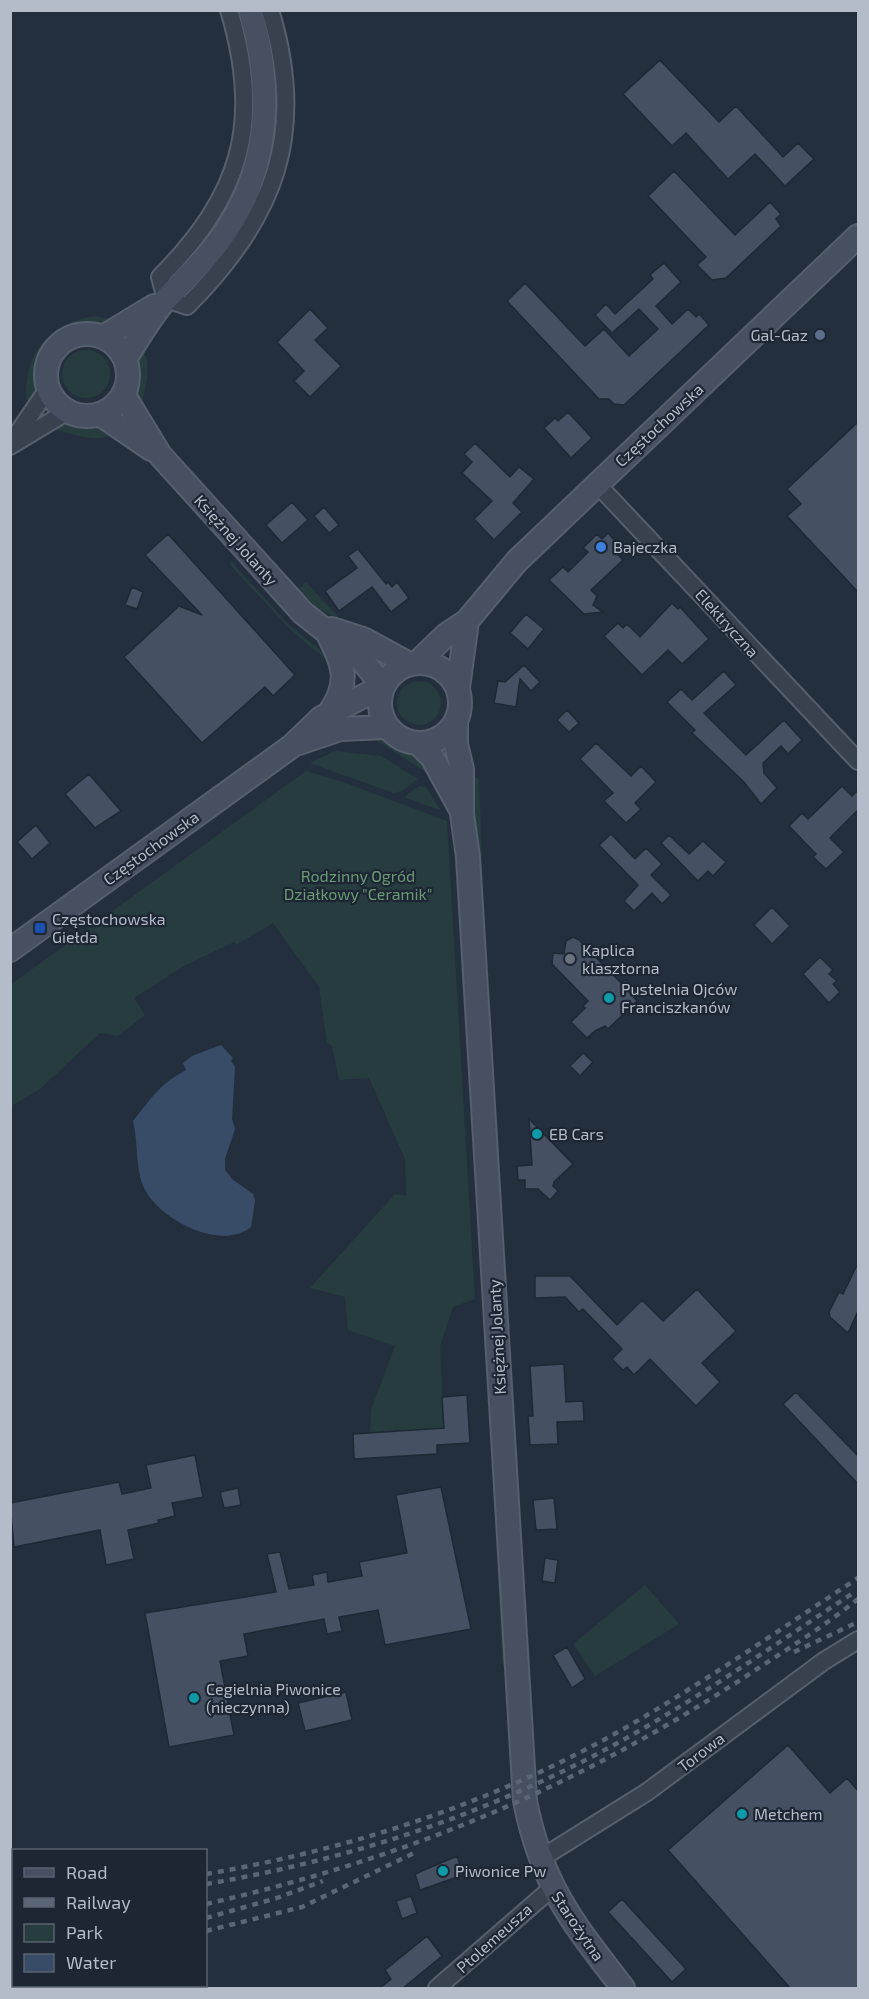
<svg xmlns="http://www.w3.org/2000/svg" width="869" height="1999" viewBox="0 0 869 1999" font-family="'Exo 2',sans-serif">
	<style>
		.green { fill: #263c3f }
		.water { fill: #394c67 }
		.building { fill: #455162; stroke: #1f2835; stroke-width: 1.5 }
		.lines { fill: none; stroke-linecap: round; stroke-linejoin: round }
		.street-casing { stroke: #565f6c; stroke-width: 20 }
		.secondary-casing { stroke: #565f6c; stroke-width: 26 }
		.street { stroke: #38414e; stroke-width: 16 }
		.secondary { stroke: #465061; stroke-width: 22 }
		.rail { stroke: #5a6575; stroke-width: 4.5; stroke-dasharray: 6 6; stroke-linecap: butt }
		.service-dot { fill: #5c6f8a; stroke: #1d2633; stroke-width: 2 }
		.shop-dot { fill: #3f7fe0; stroke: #1d2633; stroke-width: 2 }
		.transit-dot { fill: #1a4fb4; stroke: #1d2633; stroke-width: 2 }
		.worship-dot { fill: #6b7280; stroke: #1d2633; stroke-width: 2 }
		.culture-dot { fill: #0f9aa8; stroke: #1d2633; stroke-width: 2 }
		.labels { text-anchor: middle; stroke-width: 4.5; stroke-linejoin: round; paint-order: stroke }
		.poi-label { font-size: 16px; fill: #b4bcc9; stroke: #1d2633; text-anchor: start }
		.street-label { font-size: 16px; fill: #b4bcc9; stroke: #1d2633 }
		.park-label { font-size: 16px; fill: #6b9a76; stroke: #1d2633 }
	</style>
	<rect width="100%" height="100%" fill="#242f3e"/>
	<!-- green -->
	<path class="green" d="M94,316l23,4c-17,11 -27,2 -45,7 -44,12 -25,49 -43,76 -4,-7 -3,-15 -2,-23 4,-37 33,-58 67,-64z
		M141,347c12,14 5,44 -1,61l-8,-13 3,-31z
		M62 374a24 24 0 1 1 48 0a24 24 0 1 1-48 0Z
		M63,422l35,2 15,9c-14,12 -46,0 -61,-5z
		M230,560l58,64 42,34 -1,4 -35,-29 -64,-68z
		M306,582l36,39 -25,-13 -18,-19z
		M397 703a22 22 0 1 1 44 0a22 22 0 1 1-44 0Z
		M386,735l35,22 9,18 -57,-37z
		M335,751l46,5 37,23 -16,12 -9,2 -83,-30z
		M306,771l40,12 101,38 28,478 -22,8 -13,39 4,82 -74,5 1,-23 24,-64 -47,-16 -3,-33 -35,-9 85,-94 11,2 -1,-37 -36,-81 -30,2 -7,-34 -5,-3 -8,-56 -46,-64 -37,22 -2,-3 -50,24 -50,32 11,17 -27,21 -18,-3 -60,56 -29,17 -1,-121z
		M477,777l2,3 3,77 -5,-5 -4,-74z
		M419,786l7,1 14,23 -34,-12 -1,-2z
		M441,790l15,44 14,209 -4,5 -13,-219 -2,-11 -12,-24z
		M494,1499l2,3 12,179 -6,-20z
		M645,1585l34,39 -84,52 -22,-32z"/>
	<!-- water -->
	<path class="water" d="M221,1045l12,13 -2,3 4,6 -3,52 3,10 -10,30v11l7,9 21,15 2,7 -4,26c-30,24 -87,-6 -104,-34 -13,-20 -8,-49 -14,-72 20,-24 24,-35 53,-51l-3,-7 9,-7z"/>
	<!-- building -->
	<path class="building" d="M660,60l59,62 17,-16 47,51 15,-14 16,16 -29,27 -30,-32 -27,25 -42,-46 -14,13 -49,-52z
		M674,171l61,64 35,-33 11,12 -5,5 5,7 -55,52 -14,2 -15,-15 9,-8 -58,-61z
		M664,263l17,19 -25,24 16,18 16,-15 8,8 3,-3 10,11 -85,80 -10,-1 -5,-5h-10l-92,-98 18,-18 60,63 19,-17 25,27 29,-27 -19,-20 -27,24 -17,-18 11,-11 9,10 38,-35 -3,-4z
		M310,309l18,19 -13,12 26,26 -31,31 -16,-16 10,-10 -27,-29z
		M568,412l24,26 -21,20 -27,-30 11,-10 3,3z
		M858,422v170l-71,-76 14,-12 -14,-15z
		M475,443l35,34 9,-10 15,12 -21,24 9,9 -28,28 -20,-21 18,-18 -30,-28 10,-11 -8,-8z
		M292,502l16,18 -26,23 -16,-18z
		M324,507l15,18 -10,8 -15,-17z
		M608,533l11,12 -5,5 9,10 -32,30 6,6 -4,9 10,7 -19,2 -35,-34 14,-13 5,5 20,-20 -5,-4 14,-14 5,5z
		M168,534l127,141 -22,21 -8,-9 -63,56 -78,-86 55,-51 23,9 -57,-60z
		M358,549l28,35 2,-2 4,5 5,-5 12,16 -18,14 -19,-25 -33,24 -14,-20 32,-23 -9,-12z
		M132,587l11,5 -6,17 -12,-4z
		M672,603l6,6 2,-2 29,32 -27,25 -14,-14 -26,25 -38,-39 14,-13 5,5 4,-4 13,13z
		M526,614l18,15 -16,20 -18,-16z
		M524,665l16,17 -9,9 -11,-12 -4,28 -22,-4 4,-22 7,1z
		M724,671l12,14 -32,28 42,42 38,-35 18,20 -14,14 -7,-8 -18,17 1,10 13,15 -16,16 -17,-22 -52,-49 3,-3 -28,-28 14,-13 11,11z
		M567,710l12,13 -10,9 -12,-12z
		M596,743l35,33 10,-10 15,16 -21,21 6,6 -15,14 -22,-22 9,-8 -33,-34z
		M89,774l32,37 -26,17 -30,-34z
		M842,786l10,10 6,-6v20l-28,28 14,14 -18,17 -13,-12 3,-3 -27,-28 13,-13 6,6z
		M36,825l14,18 -18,16 -15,-17z
		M611,834l24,25 11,-11 16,16 -11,11 20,20 -9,9 -10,-11 -18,18 -10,-10 14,-16 -39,-40z
		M669,835l20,19 14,-13 23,21 -13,14 -5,-5 -10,10 -37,-38z
		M772,907l18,19 -18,18 -18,-19z
		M573,937l6,3 41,42 7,-2 2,12 8,9 -29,28 -3,-3 -10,5 -8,7 -16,-16 14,-14 -2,-2 5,-5 -36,-37 1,-11 11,1 2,-13z
		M820,957l13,13 -4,4 8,7 -4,3 7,8 -11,11 -26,-29z
		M583,1053l10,9 -13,14 -10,-10z
		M529,1119l44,45 -19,18 -1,4 5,5 -8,9 -12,-11h-13v-9h-7l-1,-14 15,-1z
		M858,1263v48l-10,22 -18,-16 -1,-5 10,-20 4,2z
		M535,1276h35l47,49 25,-25 21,21 34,-32 39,42 -34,32 18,19 -24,24 -46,-47 -16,16 -7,-8 -4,3 -11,-11 10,-10 -39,-40 -4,3 -14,-15 -30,1z
		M564,1364l2,38 17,-1 1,20 -27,1 1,22 -28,1 -2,-29h5l-3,-50z
		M796,1392l62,64v28l-75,-80z
		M467,1395l3,48 -33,2v9l-83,5 -1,-25 91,-6 -2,-31z
		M195,1455l8,42 -31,6 3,13 -17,4 1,3 -31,7 6,29 -28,6 -6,-35 -86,17 -4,-44 109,-21 3,12 29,-6 -5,-23z
		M441,1487l30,142 -86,16 -7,-35 -39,7 3,14 -15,3 -3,-15 -80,15 4,22 -28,5 14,74 -65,12 -24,-134 131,-21 -9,-38 13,-2 9,37 25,-4 -2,-10 15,-3 1,10 34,-6 -3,-14 48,-9 -11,-58z
		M238,1488l3,17 -17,3 -4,-16z
		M554,1498l3,31 -21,1 -3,-30z
		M545,1558l13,2 -3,23 -13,-2z
		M567,1647l18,32 -13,9 -19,-33z
		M346,1692l6,28 -47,11 -7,-28z
		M788,1745l42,48 17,-15 11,13v198h-67l-123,-139z
		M457,1856l6,19 -43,15 -5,-16z
		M411,1896l6,17 -15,6 -6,-18z
		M622,1899l64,70 -14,13 -64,-70z
		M427,1936l15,20 -40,33h-23l12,-10 -6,-9z"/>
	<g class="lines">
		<!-- street casing -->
		<g class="street-casing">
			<path id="street" d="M229,10c34,113 12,185 -69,267l6,22 21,7c88,-88 121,-173 83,-296
				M11,443l37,-54
				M10,446l58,-35
				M597,484l261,277
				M540,1859l107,-67 177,-131 34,-21
				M437,1988l115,-100"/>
		</g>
		<!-- secondary casing -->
		<g class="secondary-casing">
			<path id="secondary" d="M46 375a41 41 0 1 1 82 0a41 41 0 1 1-82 0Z
				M103,337l51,-31
				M125,359c13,-20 25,-42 41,-60 18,-20 37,-36 53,-58 51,-68 55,-151 31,-231
				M123,394l37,61 143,158 58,46 22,27
				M100,414l51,35
				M332,629l31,10 46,25
				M329,636c15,29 21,47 1,76
				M380 703a40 40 0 1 1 80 0a40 40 0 1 1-80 0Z
				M417,663l29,-28 21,-14 50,-60 341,-325
				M458,688l9,-67
				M456,722v22l6,25v45l6,43 57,944c17,85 47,121 98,187
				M299,743l41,-14 47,-2
				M419,744l13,13 28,51
				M10,950l282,-204 29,-28 62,-32"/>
		</g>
		<!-- street -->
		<use href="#street" class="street"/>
		<!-- secondary -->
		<use href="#secondary" class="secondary"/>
		<!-- rail -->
		<path class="rail" d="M794,1652l64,-30
			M206,1874c140,-24 278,-68 403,-137 86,-48 167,-105 249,-159
			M206,1884c142,-24 279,-69 406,-138 83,-45 162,-101 241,-153
			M10,1891h4
			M10,1901h4
			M206,1904c205,-47 372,-117 548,-233 35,-23 72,-46 104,-72
			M206,1918l71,-20 46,-17
			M10,1929h4
			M206,1931l96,-24 112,-54
			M10,1942h4
			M10,1955h4"/>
	</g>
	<!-- markers -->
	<circle class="service-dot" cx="820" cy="335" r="6"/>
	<circle class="shop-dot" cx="601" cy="547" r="6"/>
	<rect class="transit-dot" x="34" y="922" width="12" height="12" rx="3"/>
	<circle class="worship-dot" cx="570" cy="959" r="6"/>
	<g class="culture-dot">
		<circle cx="609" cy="998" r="6"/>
		<circle cx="537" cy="1134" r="6"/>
		<circle cx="194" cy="1698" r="6"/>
		<circle cx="742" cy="1814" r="6"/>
		<circle cx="443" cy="1871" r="6"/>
	</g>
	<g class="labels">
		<!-- poi labels -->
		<g class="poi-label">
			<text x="808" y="341" text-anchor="end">Gal-Gaz</text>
			<text x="613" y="553">Bajeczka</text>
			<text x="52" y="925">Częstochowska<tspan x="52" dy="18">Giełda</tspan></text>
			<text x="582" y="956">Kaplica<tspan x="582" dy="18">klasztorna</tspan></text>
			<text x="621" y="995">Pustelnia Ojców<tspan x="621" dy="18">Franciszkanów</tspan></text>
			<text x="549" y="1140">EB Cars</text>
			<text x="206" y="1695">Cegielnia Piwonice<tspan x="206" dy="18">(nieczynna)</tspan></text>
			<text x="754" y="1820">Metchem</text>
			<text x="455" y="1877">Piwonice Pw</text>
		</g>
		<!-- street labels -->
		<g class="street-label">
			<text transform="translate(659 425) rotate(-43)" y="6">Częstochowska</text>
			<text transform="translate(236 540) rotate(48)" y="6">Księżnej Jolanty</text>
			<text transform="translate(727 623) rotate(48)" y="6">Elektryczna</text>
			<text transform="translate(151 848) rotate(-36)" y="6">Częstochowska</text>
			<text transform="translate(497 1337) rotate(-93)" y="6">Księżnej Jolanty</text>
			<text transform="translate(701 1752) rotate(-37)" y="6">Torowa</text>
			<text transform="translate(578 1926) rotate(56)" y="6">Starożytna</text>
			<text transform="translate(494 1938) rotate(-42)" y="6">Ptolemeusza</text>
		</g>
		<!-- park labels -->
		<g class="park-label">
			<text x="358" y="882">Rodzinny Ogród<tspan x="358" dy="18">Działkowy "Ceramik"</tspan></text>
		</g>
	</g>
	<!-- border -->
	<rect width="869" height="1999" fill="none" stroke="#b4bcc9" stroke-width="24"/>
	<!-- legend -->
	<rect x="12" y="1849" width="195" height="138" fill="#1d2633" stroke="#59626f" stroke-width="1.5"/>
	<rect x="24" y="1868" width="30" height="9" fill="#465061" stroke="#59626f" stroke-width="1.5"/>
	<text x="66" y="1879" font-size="18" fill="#b4bcc9">Road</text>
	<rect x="24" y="1898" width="30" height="9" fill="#5a6575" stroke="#59626f" stroke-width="1.5"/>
	<text x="66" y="1909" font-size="18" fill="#b4bcc9">Railway</text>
	<rect x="24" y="1924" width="30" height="18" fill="#263c3f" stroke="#59626f" stroke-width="1.5"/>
	<text x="66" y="1939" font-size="18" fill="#b4bcc9">Park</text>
	<rect x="24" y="1954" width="30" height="18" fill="#394c67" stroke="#59626f" stroke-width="1.5"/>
	<text x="66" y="1969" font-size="18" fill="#b4bcc9">Water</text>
</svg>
